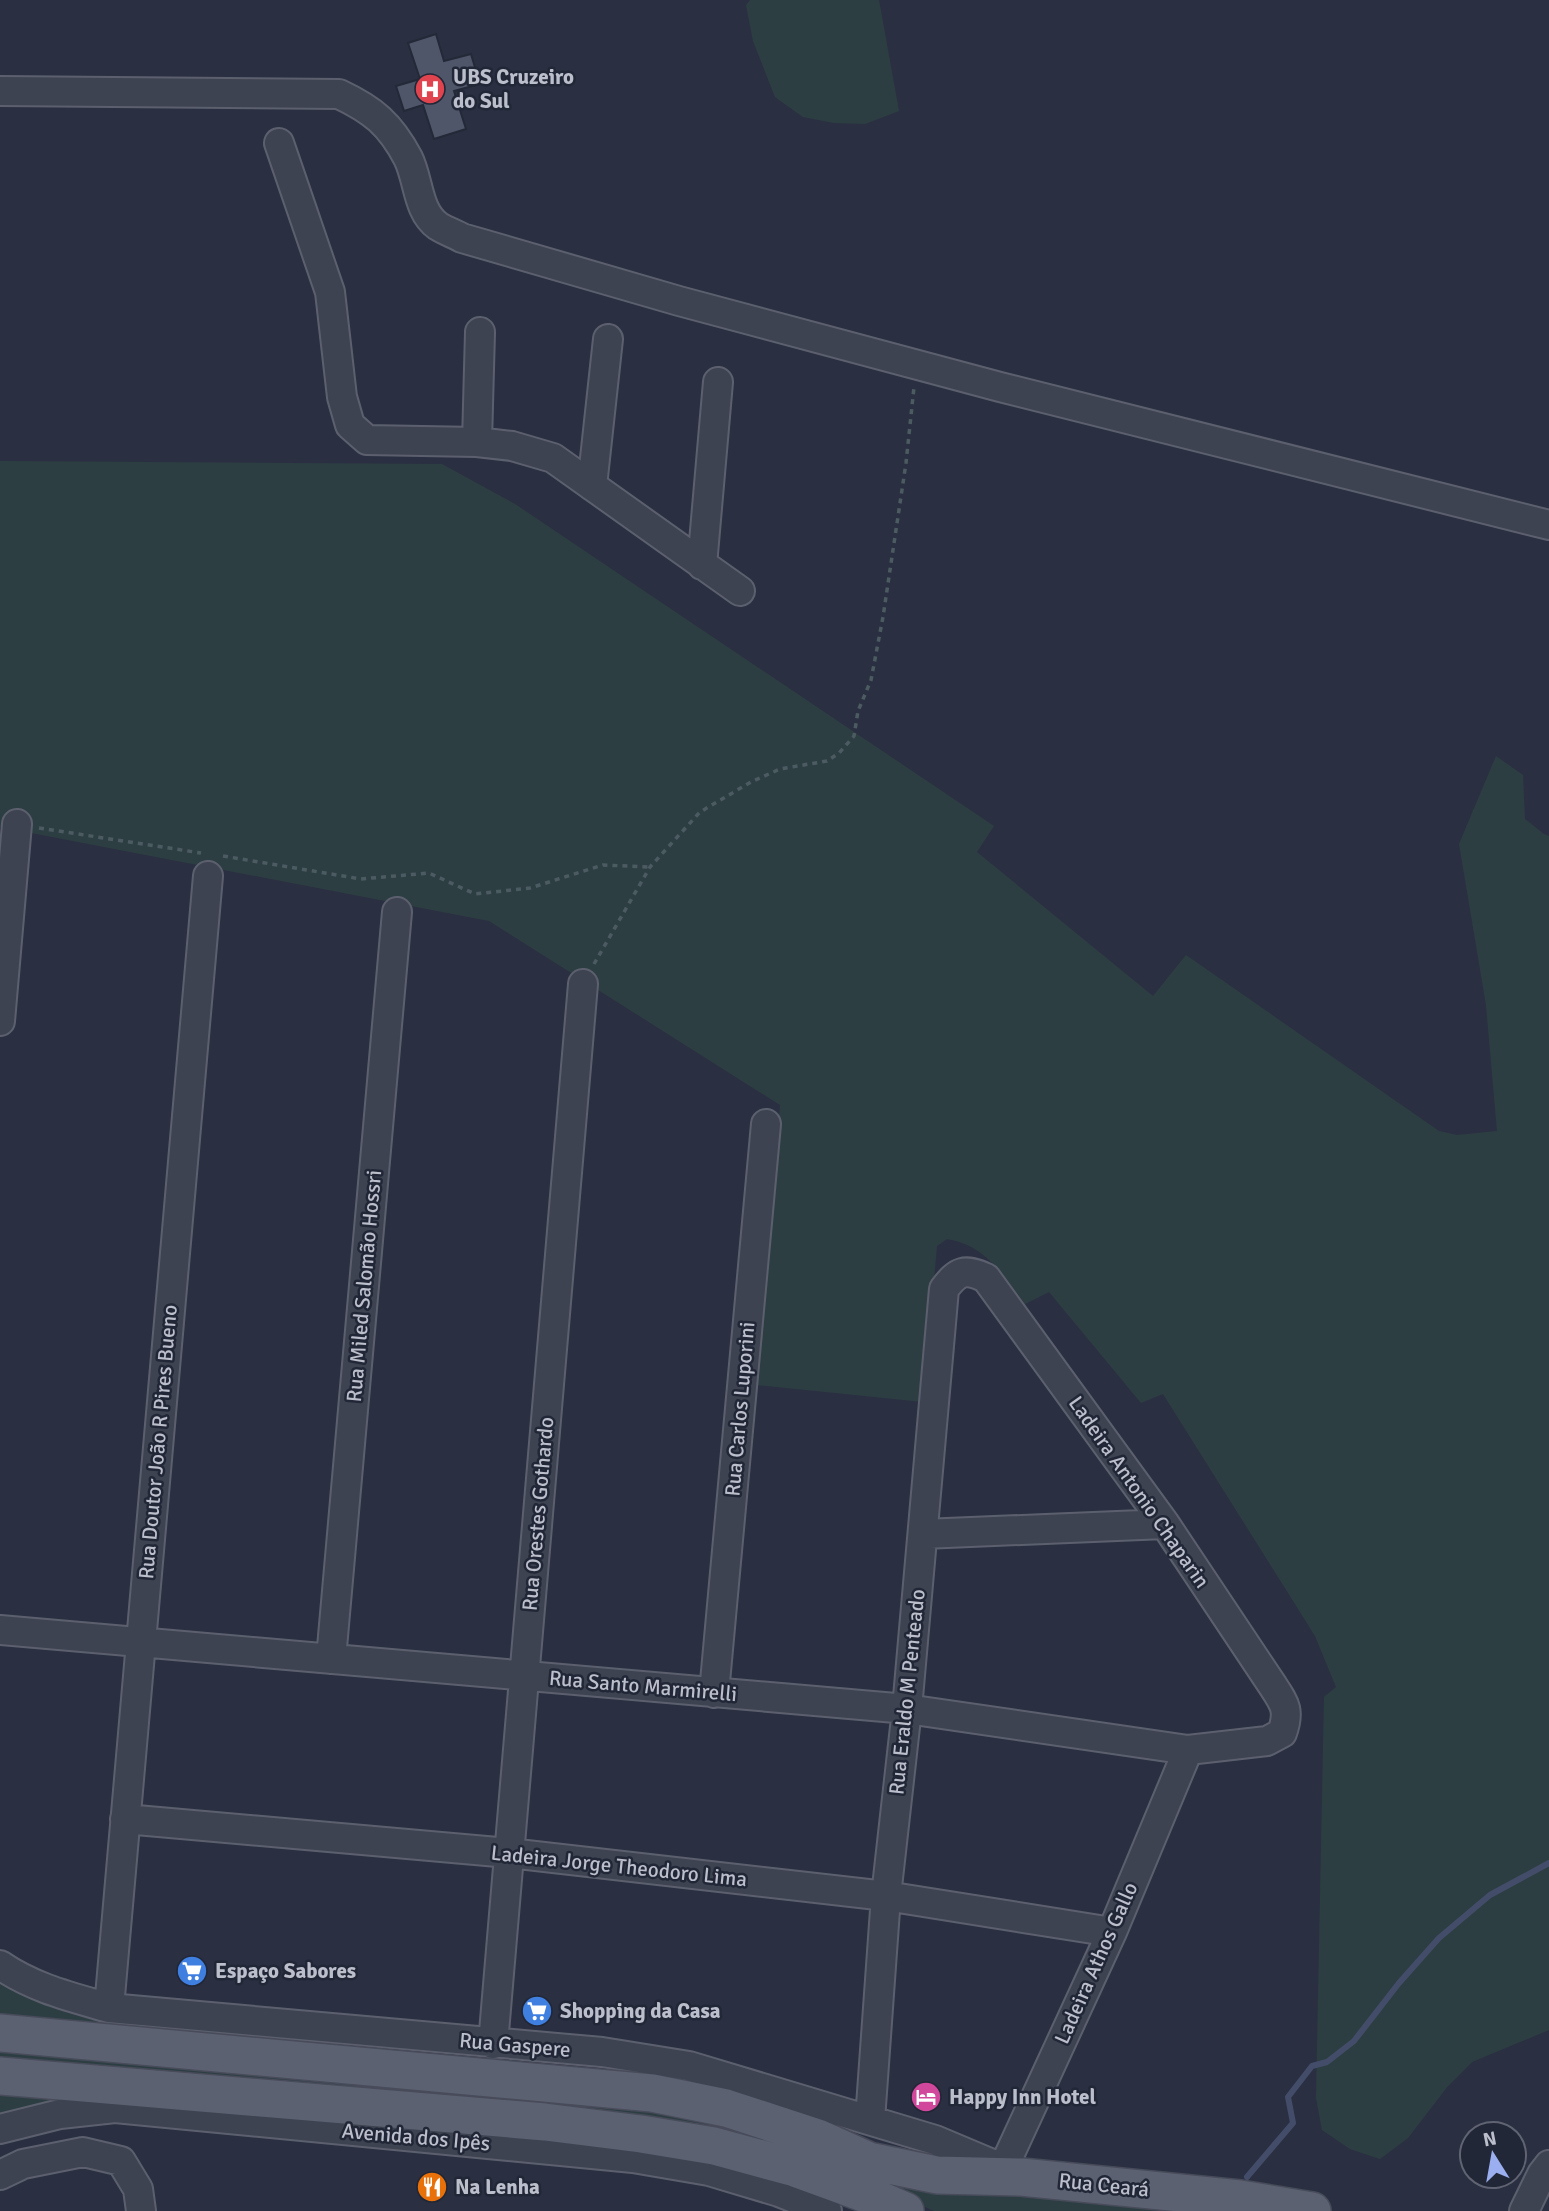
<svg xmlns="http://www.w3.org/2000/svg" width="1549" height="2211" viewBox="0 0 1549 2211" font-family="Signika,sans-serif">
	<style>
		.green { fill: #2d3e43 }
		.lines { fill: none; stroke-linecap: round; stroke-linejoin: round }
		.stream { stroke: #434d6a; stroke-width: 6 }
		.building { fill: #50566a; stroke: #242938; stroke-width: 2 }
		.minor-casing { stroke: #5c606e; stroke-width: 32 }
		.major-casing { stroke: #474b5a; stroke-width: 40 }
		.path { stroke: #4c5b61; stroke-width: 3.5; stroke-dasharray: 5 5; stroke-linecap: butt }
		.minor { stroke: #3e4351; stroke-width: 28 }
		.major { stroke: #5c6171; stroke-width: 37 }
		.labels { text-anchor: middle; stroke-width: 5; stroke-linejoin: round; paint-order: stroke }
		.poi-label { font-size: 21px; font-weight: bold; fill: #bbbecb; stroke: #222737; text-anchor: start }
		.street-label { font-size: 21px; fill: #bbbecb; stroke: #222737 }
	</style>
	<rect width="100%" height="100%" fill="#2a3041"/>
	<!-- green -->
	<path class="green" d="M750,0h129l20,111 -34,13 -31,-1 -31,-6 -28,-20 -22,-56 -7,-36z
		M0,461l442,3 73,40 479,322 -17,26 176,144 33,-41 253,176 18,4 40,-4 -11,-126 -27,-161 37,-88 27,19 2,44 19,15 5,2v1194l-77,32 -24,24 -40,52 -28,21 -30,-10 -28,-19 -6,-32 8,-401 12,-10 -21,-51 -152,-242 -22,9 -92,-111 -24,12c-24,-30 -38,-58 -78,-65l-10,7 -14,156 -167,-17 24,-280 -291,-184 -489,-94z
		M0,1983c39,21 70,34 114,40v9l-114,-10z
		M0,2048l617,54 609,109h-292l-49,-22 -885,-127z
		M0,2085l70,13 -32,6 -38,11z"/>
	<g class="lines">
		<!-- stream -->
		<path class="stream" d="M1247,2177l46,-54 -5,-26 24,-31 15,-4 27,-21 45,-58 40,-45 51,-43 59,-32"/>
	</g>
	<!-- building -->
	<path class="building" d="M436,34l8,27 27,-7 9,30 -26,7 12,38 -32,10 -11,-34 -19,6 -8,-25 24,-7 -12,-36z"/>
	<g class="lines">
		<!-- minor casing -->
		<g class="minor-casing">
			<path id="minor" d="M0,91l339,3c34,16 51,30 69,64 11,22 9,53 30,68 8,5 17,8 24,12l217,63 321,86 549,138
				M279,143l51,149 12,105 8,28 17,15 110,2 35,4 41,12 187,133
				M477,442l3,-110
				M592,486l16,-147
				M702,565l16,-183
				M0,1021l17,-197
				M923,1534l242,-10
				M0,1630l907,79 281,41 79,-9 15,-8c8,-22 3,-29 -9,-47l-108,-162 -179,-246c-22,-10 -28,-7 -42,11l-37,420 -21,187 -16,224
				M331,1659l66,-747
				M714,1693l52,-569
				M125,1819l384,34 377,43 226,36
				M0,1965c33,23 71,32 109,43l493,44 87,14 246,74 76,32
				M109,2008l99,-1132
				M493,2044l90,-1060
				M0,2129l60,-15 55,-6 518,50 76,13 70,21 48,19
				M0,2175l23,-11 60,-12 38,9 17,28 3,22
				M1000,2175l112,-243 76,-182
				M1524,2211l18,-37 7,-9"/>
		</g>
		<!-- major casing -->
		<g class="major-casing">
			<path id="major" d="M0,2033l652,60 74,15 92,30 51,23 68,14 84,2 219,22 72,12
				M0,2076l545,46 96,12 73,12 81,22 66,24 44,19"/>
		</g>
		<!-- path -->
		<path class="path" d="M39,828l162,25
			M223,856l138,23 68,-6 46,21 55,-6 73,-23 46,2
			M594,964l56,-97 50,-55 51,-30 29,-13 47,-8 12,-8 15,-17 4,-25 13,-31 12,-63 23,-154 8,-76"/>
		<!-- minor -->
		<use href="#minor" class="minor"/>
		<!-- major -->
		<use href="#major" class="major"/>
	</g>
	<!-- icons -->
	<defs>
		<g id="hospital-disc" transform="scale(1.575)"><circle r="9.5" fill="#e0444e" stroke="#222737"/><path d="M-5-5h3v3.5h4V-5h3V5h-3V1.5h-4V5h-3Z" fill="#fff"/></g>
		<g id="supermarket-disc" transform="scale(1.575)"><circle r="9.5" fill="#3f7fe0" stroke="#222737"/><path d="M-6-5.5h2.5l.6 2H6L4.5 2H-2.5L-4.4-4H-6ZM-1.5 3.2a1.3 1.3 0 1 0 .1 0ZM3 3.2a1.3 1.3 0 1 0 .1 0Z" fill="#fff"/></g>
		<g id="hotel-disc" transform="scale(1.575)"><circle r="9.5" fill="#d1479c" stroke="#222737"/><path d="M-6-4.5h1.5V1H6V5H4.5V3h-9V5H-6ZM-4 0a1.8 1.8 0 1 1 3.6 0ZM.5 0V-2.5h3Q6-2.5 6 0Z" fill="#fff"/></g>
		<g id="restaurant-disc" transform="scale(1.575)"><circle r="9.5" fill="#e8710a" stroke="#222737"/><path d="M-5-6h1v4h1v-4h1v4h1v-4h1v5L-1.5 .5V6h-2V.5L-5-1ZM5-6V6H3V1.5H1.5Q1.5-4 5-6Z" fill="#fff"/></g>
	</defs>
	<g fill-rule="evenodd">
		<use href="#hospital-disc" x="430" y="89"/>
		<use href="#supermarket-disc" x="192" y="1971"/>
		<use href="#supermarket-disc" x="537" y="2011"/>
		<use href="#hotel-disc" x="926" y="2097"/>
		<use href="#restaurant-disc" x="432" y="2187"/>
	</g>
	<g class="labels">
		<!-- poi labels -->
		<g class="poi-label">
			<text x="453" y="84">UBS Cruzeiro<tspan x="453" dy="24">do Sul</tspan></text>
			<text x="215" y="1978">Espaço Sabores</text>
			<text x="560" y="2018">Shopping da Casa</text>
			<text x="949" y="2104">Happy Inn Hotel</text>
			<text x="455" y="2194">Na Lenha</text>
		</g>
		<!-- street labels -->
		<g class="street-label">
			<text transform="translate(364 1286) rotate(-85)" y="7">Rua Miled Salomão Hossri</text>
			<text transform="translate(740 1409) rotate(-85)" y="7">Rua Carlos Luporini</text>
			<text transform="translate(158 1442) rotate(-85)" y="7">Rua Doutor João R Pires Bueno</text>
			<text transform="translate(1139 1492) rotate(55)" y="7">Ladeira Antonio Chaparin</text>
			<text transform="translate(538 1514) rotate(-85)" y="7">Rua Orestes Gothardo</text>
			<text transform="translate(643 1686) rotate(5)" y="7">Rua Santo Marmirelli</text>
			<text transform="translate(907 1692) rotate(-84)" y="7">Rua Eraldo M Penteado</text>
			<text transform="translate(619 1866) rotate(6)" y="7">Ladeira Jorge Theodoro Lima</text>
			<text transform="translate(1096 1963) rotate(-66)" y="7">Ladeira Athos Gallo</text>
			<text transform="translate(515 2045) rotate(5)" y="7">Rua Gaspere</text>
			<text transform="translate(416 2137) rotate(5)" y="7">Avenida dos Ipês</text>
			<text transform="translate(1104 2185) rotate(6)" y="7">Rua Ceará</text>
		</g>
	</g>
	<!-- north arrow -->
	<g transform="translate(1493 2155) rotate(349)"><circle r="33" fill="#222737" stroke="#5f6372" stroke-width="2"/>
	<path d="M0-5L12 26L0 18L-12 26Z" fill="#9baeef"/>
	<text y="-10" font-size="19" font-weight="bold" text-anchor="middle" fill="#bbbecb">N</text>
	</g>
</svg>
